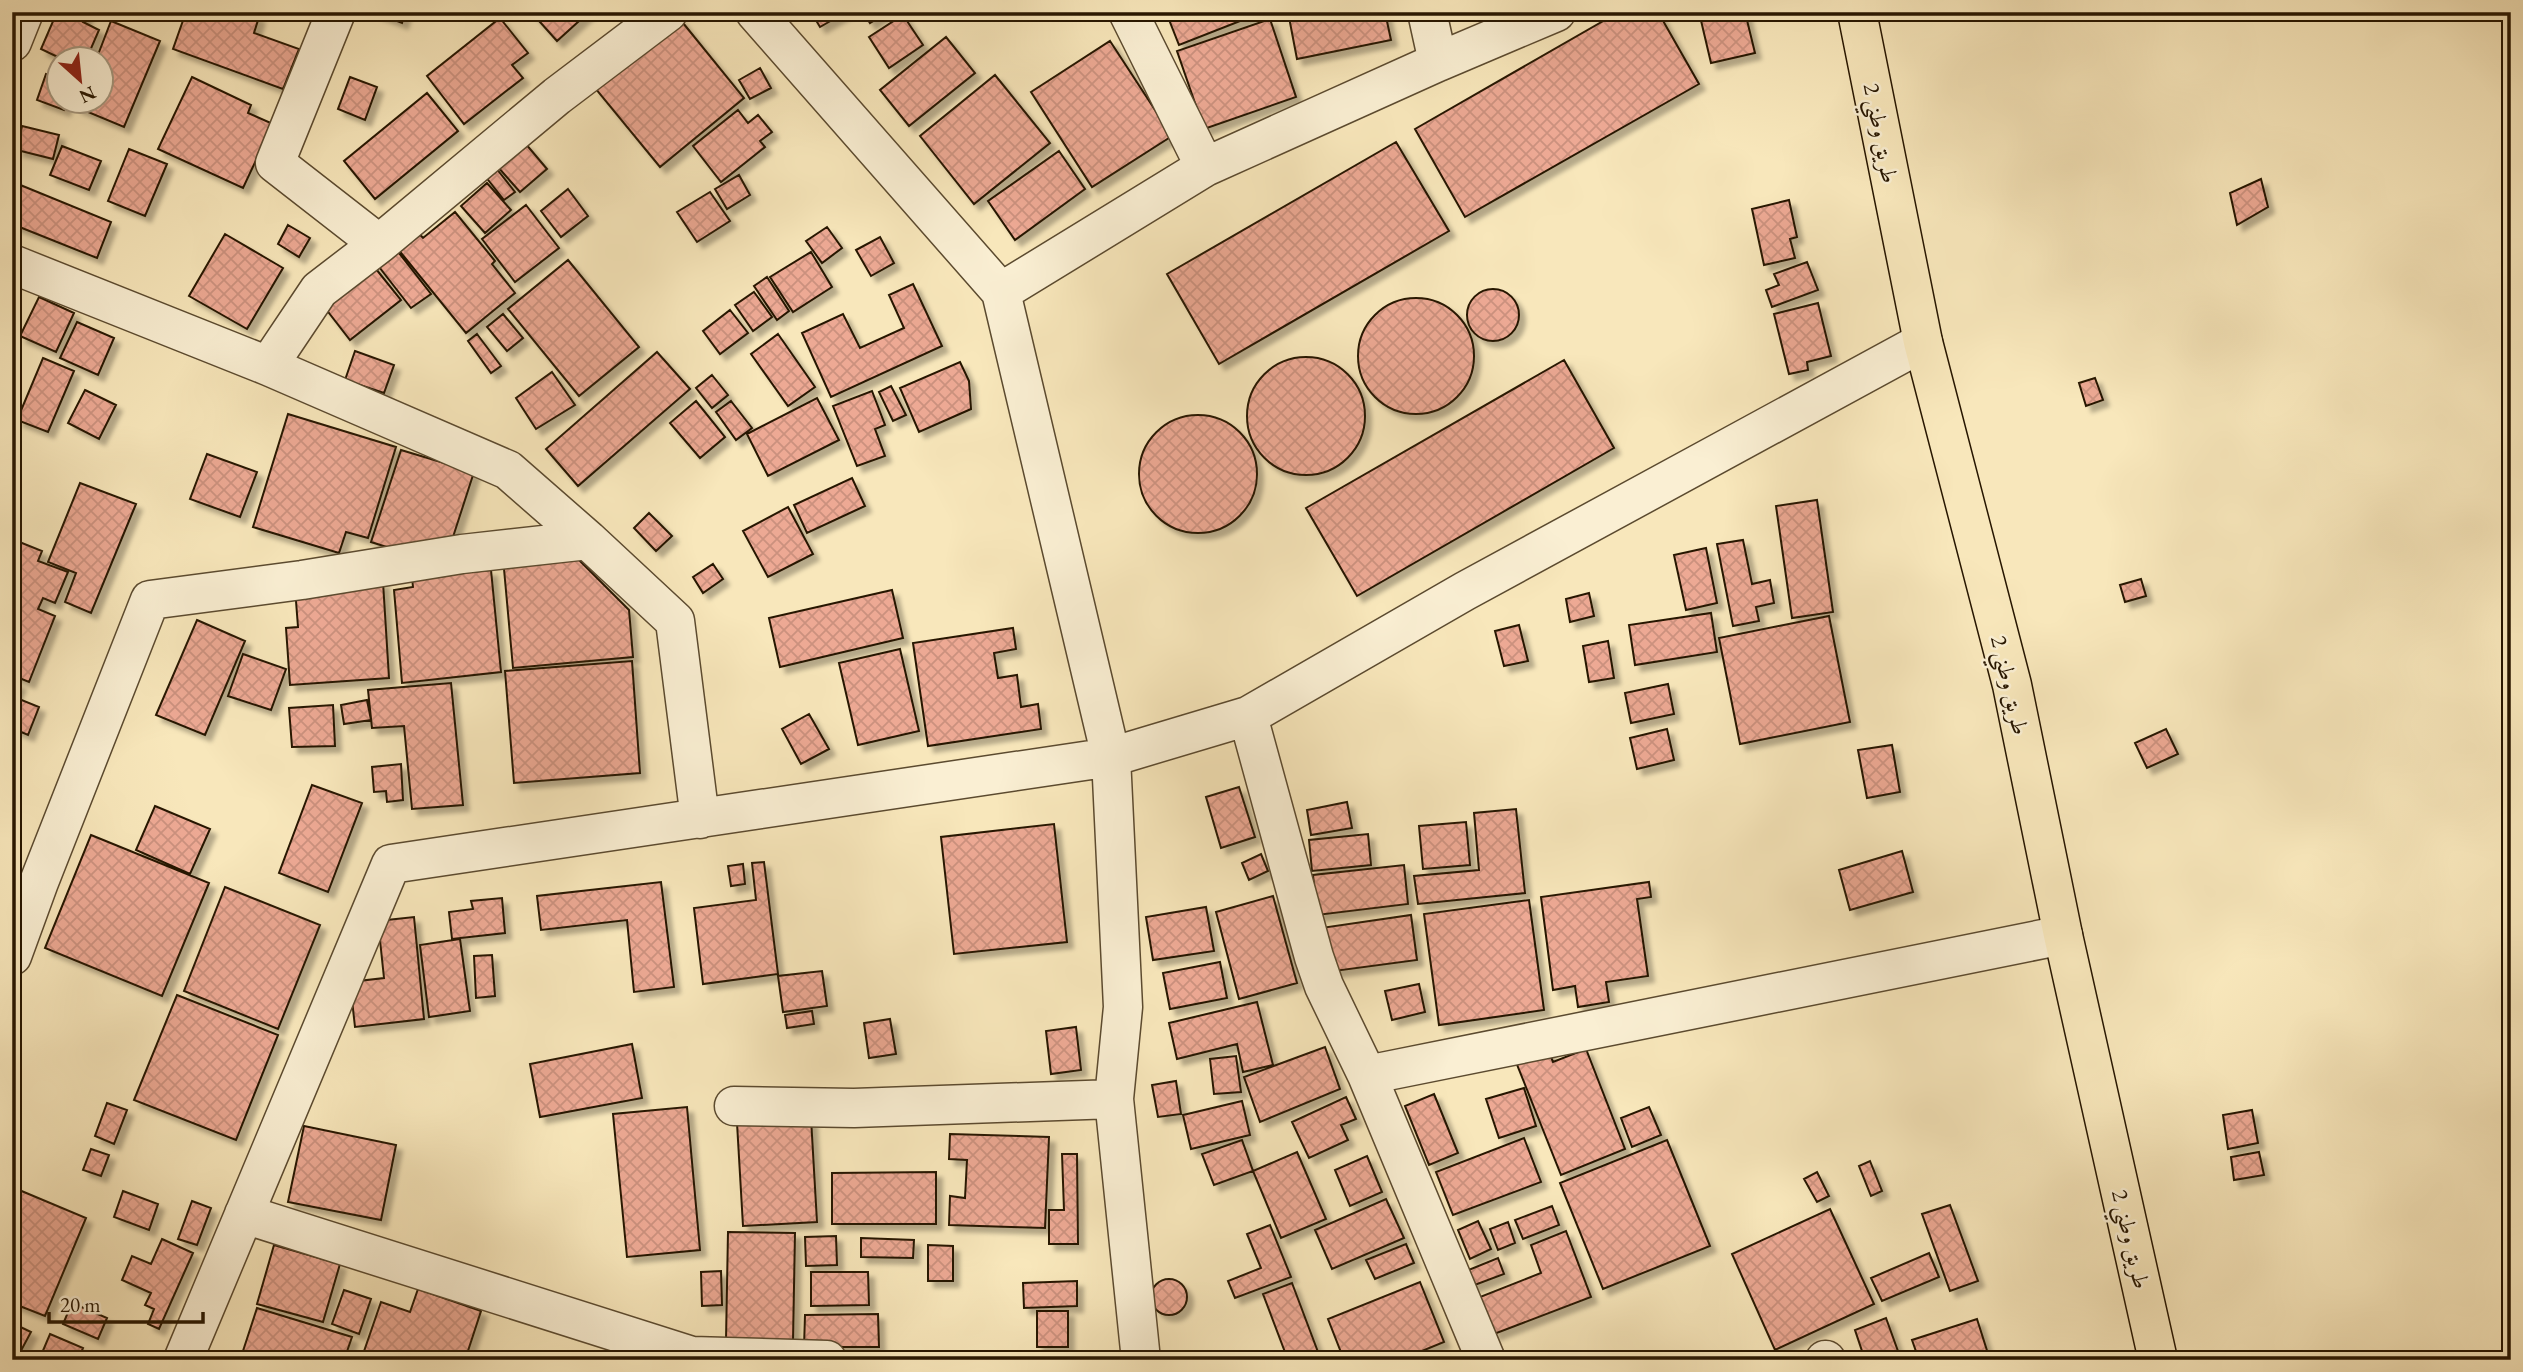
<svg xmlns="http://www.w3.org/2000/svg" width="2523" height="1372" viewBox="0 0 2523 1372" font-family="'EB Garamond',Amiri,serif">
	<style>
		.building { fill: url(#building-cross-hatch); stroke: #271600; stroke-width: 2; filter: url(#shadow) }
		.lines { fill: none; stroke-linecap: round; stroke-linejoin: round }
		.minor-casing { stroke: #5b4a2f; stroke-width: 41 }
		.trunk-casing { stroke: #271600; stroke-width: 41 }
		.minor { stroke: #faefd3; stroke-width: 38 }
		.trunk { stroke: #f8e7bb; stroke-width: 38 }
		.labels { text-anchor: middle; stroke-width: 5; stroke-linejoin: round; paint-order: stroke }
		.street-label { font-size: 23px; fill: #271600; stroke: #faefd3 }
	</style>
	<defs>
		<pattern id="building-cross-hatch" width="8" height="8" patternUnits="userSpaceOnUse" patternTransform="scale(1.75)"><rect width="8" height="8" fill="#eda994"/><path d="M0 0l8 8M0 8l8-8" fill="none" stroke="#cb917e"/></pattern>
		<filter id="shadow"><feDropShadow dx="6" dy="6" stdDeviation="2" flood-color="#0004"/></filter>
	</defs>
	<rect width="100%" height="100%" fill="#f8e7bb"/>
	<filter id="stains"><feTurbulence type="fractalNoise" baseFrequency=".00286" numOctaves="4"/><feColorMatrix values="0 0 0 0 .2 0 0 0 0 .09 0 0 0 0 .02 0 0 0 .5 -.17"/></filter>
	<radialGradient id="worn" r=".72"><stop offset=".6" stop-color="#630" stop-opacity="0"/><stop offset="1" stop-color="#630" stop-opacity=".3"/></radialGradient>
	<!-- building -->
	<path class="building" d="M57,12h31l-5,10 16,8 -13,30h-22l-23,-11z
		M186,12h61l12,5 -5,16 45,16 -16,40 -110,-40z
		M374,12h31l-3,11z
		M531,12h58l-32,29z
		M811,12h35l-26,15z
		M863,12h24l-17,11z
		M1166,12h97l-84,33z
		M1288,12h97l6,28 -94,19z
		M1619,12h39l41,72 -234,133 -50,-88z
		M1699,12h46l10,41 -44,10z
		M903,15l20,30 -34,23 -20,-31z
		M500,18l28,35 -16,12 11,13 -59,46 -37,-48z
		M679,18l65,80 -84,69 -65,-79z
		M1270,19l26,78 -92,32 -27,-78z
		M111,21l49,20 -36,86 -48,-20 2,-5h24v-42h-6z
		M946,37l29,36 -66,53 -29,-36z
		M1110,41l62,95 -80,51 -61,-95z
		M760,68l11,20 -21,11 -11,-19z
		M46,74l14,4v24h7l-3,8 -27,-10z
		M995,75l55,68 -76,61 -54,-68z
		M192,77l59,28 -3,8 25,11 -30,64 -85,-39z
		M350,77l27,10 -12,33 -27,-11z
		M427,93l31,38 -83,68 -31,-38z
		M738,110l10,13 10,-8 14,17 -12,9 5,6 -44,35 -28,-36z
		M22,126l37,9 -6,24 -36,-9z
		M1396,142l53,89 -230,133 -52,-90z
		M525,143l22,26 -27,23 -23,-26z
		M62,146l39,15 -12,29 -39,-15z
		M129,149l38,15 -22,52 -37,-15z
		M1059,151l26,38 -70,51 -27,-39z
		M496,168l19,24 -11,8 -19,-24z
		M739,175l11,20 -23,14 -12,-20z
		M2261,179l7,28 -31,18 -7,-32z
		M13,182l98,40 -14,36 -85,-34z
		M487,183l24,27 -26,23 -24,-27z
		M568,189l20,27 -27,21 -20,-26z
		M710,192l20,29 -33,21 -20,-30z
		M1789,200l8,37 -7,2 5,19 -31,7 -12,-56z
		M526,205l33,43 -44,34 -33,-43z
		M455,212l40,49 -3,3 23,29 -49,40 -73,-90 20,-16 10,11z
		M288,225l22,13 -11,19 -21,-13z
		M827,227l15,21 -20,15 -16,-22z
		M225,234l58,34 -36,61 -58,-33z
		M880,237l14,26 -23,13 -15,-26z
		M395,248l36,46 -20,14 -35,-45z
		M811,252l21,35 -39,25 -23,-35z
		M568,260l71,87 -60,49 -71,-87z
		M1807,262l11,28 -46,17 -6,-17 13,-5 -5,-11z
		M372,264l29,36 -51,40 -28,-36z
		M767,277l22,34 -12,9 -23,-34z
		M913,284l29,62 -111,51 -29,-64 41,-19 17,34 44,-20 -15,-33z
		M1467 315a26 26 0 1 1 52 0a26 26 0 1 1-52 0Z
		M754,292l18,25 -19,14 -18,-26z
		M39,297l35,16 -18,39 -36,-16z
		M1358 356a58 58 0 1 1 116 0a58 58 0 1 1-116 0Z
		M1818,303l13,53 -24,6 1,8 -19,4 -15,-60z
		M730,310l18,23 -28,21 -17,-23z
		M503,314l20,24 -16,13 -20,-24z
		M77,322l37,16 -16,37 -38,-17z
		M477,334l24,32 -10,7 -23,-32z
		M778,334l37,53 -27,19 -37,-52z
		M355,351l39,14 -10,28 -39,-13z
		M657,352l33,37 -112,97 -32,-37z
		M1247 416a59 59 0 1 1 118 0a59 59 0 1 1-118 0Z
		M43,358l31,13 -26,61 -31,-12z
		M1564,360l50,88 -257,148 -51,-88z
		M960,362l9,19 2,28 -52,23 -19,-44z
		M552,372l23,33 -39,24 -20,-31z
		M712,375l16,20 -16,13 -16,-20z
		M2095,378l8,22 -17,6 -7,-23z
		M891,386l15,29 -13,6 -14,-29z
		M85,390l31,15 -17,34 -31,-16z
		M872,391l13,34 -10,4 10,27 -28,10 -24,-60z
		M817,398l22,42 -71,36 -21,-42z
		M696,401l29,36 -25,21 -30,-35z
		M731,401l21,27 -16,12 -20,-28z
		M288,414l108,33 -28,91 -22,-6 -7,21 -86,-26z
		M1139 474a59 59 0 1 1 118 0a59 59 0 1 1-118 0Z
		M401,450l73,22 -21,65 -60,12 -22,-7z
		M207,454l50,18 -17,45 -50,-18z
		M852,478l13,28 -58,27 -13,-28z
		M80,483l56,21 -45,109 -26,-11 11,-29 -28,-11z
		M1817,500l16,112 -41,6 -16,-112z
		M788,507l25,47 -45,23 -25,-46z
		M649,513l23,23 -16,15 -22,-23z
		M12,539l30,12 -4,10 30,11 -13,31 -12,-5 -5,11 17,7 -26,66 -17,-7z
		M1743,540l9,44 18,-4 4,23 -18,4 3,14 -26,5 -16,-82z
		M1706,548l11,55 -31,7 -12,-55z
		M570,551l59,59 4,47 -120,11 -10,-110z
		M713,564l10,15 -20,14 -10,-16z
		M491,570l10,102 -99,11 -8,-93 19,-3 -1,-9z
		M2141,579l5,17 -21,6 -5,-17z
		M383,582l6,96 -99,7 -4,-57 12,-1 -3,-39z
		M892,590l11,48 -123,29 -11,-49z
		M1589,593l5,23 -24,6 -4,-23z
		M1711,613l6,39 -82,13 -6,-40z
		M1829,616l21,106 -110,22 -21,-106z
		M197,620l48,21 -40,94 -49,-20z
		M1519,625l9,36 -24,5 -9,-35z
		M1013,628l3,21 -22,4 4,25 19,-3 4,32 17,-3 3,25 -113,17 -15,-103z
		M1608,641l6,37 -25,4 -6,-36z
		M900,649l19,82 -61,14 -19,-82z
		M243,654l43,15 -15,41 -43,-14z
		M632,661l8,112 -126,10 -9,-112z
		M12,681l8,3 -6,13 25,10 -11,28 -16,-7z
		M451,683l12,122 -51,4 -8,-83 -32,2 -4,-38z
		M1668,684l6,30 -43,9 -6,-30z
		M367,700l4,20 -27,4 -3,-19z
		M333,705l2,41 -43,1 -3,-39z
		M809,714l20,35 -28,15 -19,-35z
		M1667,729l7,31 -37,9 -7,-31z
		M2166,729l12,25 -31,14 -12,-25z
		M1892,745l8,47 -33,6 -9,-48z
		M401,764l2,36 -16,2 -1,-11 -12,1 -2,-25z
		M312,785l50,18 -34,89 -49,-19z
		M1239,787l16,50 -34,11 -15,-51z
		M1347,802l5,26 -41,7 -4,-25z
		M155,806l55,23 -20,45 -54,-24z
		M1516,809l9,84 -107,11 -4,-28 65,-6 -5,-57z
		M1466,822l4,43 -47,4 -4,-43z
		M1054,824l13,118 -113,12 -13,-117z
		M1368,834l3,31 -59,6 -3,-31z
		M91,835l118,48 -47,113 -117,-48z
		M1902,851l11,41 -63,18 -11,-40z
		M1261,854l7,17 -19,9 -7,-17z
		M764,862l14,112 -75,10 -9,-76 62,-8 -4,-37z
		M743,864l2,20 -14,2 -3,-20z
		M1404,865l4,39 -91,11 -4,-40z
		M661,882l13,105 -40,5 -7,-72 -86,10 -4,-34z
		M1649,882l2,15 -14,2 11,77 -42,6 3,20 -31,5 -3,-21 -22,4 -12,-93z
		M225,887l95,38 -42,104 -94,-38z
		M1273,896l24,87 -58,16 -23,-87z
		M502,898l3,35 -53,6 -3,-27 24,-3 -2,-8z
		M1529,900l15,110 -105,15 -15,-111z
		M1206,907l8,44 -61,9 -7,-43z
		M1411,915l6,45 -90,12 -6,-44z
		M414,917l10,102 -69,8 -5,-45 34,-4 -6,-57z
		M460,939l10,72 -41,6 -9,-72z
		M492,955l3,41 -19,2 -2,-42z
		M1220,962l7,36 -57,11 -7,-36z
		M822,971l5,35 -44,6 -5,-36z
		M1419,984l6,28 -33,8 -7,-29z
		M177,995l101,40 -42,105 -102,-40z
		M1257,1002l16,63 -30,7 -6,-28 -60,15 -8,-36z
		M812,1011l2,13 -27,4 -2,-13z
		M890,1019l6,35 -27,4 -5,-35z
		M1076,1027l5,43 -30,4 -5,-43z
		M632,1044l10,54 -102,19 -10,-53z
		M1546,1045l7,17 33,-13 39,100 -64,26 -47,-118z
		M1325,1047l15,42 -80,33 -16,-45z
		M1236,1056l5,36 -27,2 -4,-35z
		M1176,1081l5,33 -23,3 -6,-32z
		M1524,1088l12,38 -37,12 -13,-39z
		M1434,1094l24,59 -29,12 -24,-59z
		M1346,1097l10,22 -15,6 7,15 -39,18 -17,-36z
		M1242,1101l8,34 -59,14 -8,-34z
		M107,1103l20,7 -13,34 -19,-8z
		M687,1107l13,143 -73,7 -14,-143z
		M1649,1107l12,28 -29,12 -11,-29z
		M2252,1110l6,33 -30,6 -5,-34z
		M811,1118l6,104 -74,4 -6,-103z
		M304,1126l92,19 -15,75 -93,-18z
		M950,1134l99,3 -4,91 -96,-3 1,-29 15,2 2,-38 -18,-1z
		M1524,1138l17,44 -88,33 -17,-43z
		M1242,1140l11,31 -39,14 -12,-31z
		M1667,1140l43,106 -107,43 -43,-106z
		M91,1149l18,6 -8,21 -18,-6z
		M1297,1152l29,67 -45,19 -28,-67z
		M2259,1152l5,23 -30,5 -3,-23z
		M1062,1154h15l1,90h-29v-34h15z
		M1367,1156l15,36 -32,14 -15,-36z
		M1870,1161l12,30 -11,5 -12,-30z
		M936,1172v52h-104v-51z
		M1817,1172l12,24 -12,6 -13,-23z
		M12,1187l74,31 -41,98 -33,-13z
		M123,1191l35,13 -9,26 -35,-13z
		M1386,1199l18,39 -72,31 -17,-39z
		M192,1201l19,7 -14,37 -19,-6z
		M1950,1205l28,76 -28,10 -28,-77z
		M1552,1206l7,19 -36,14 -8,-19z
		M1830,1209l44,95 -99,46 -43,-96z
		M1478,1221l13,28 -21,10 -12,-29z
		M1508,1222l7,21 -17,7 -8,-21z
		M1270,1225l21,52 -56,21 -7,-17 33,-13 -14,-34z
		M1566,1231l25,66 -97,37 -14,-37 61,-24 -10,-28z
		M728,1232l67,1 -2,108 -67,-1z
		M836,1236l1,29 -31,1 -1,-29z
		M861,1238l53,2 -1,18 -52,-1z
		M162,1239l31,14 -34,76 -11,-5 6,-15 -9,-4 6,-12 -29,-13 10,-24 19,8z
		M1406,1244l8,19 -39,16 -9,-19z
		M274,1245l66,19 -17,58 -66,-18z
		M928,1245l25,1v35h-25z
		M1929,1253l10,24 -57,24 -11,-23z
		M1498,1258l6,16 -32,12 -6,-15z
		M721,1271l1,34 -20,1 -1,-34z
		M811,1272h57l1,33 -58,1z
		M1151 1297a18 18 0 1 1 36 0a18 18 0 1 1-36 0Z
		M1077,1281v25l-53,2 -1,-25z
		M1420,1282l24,60 -44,18h-56l-16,-41z
		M1292,1283l29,77h-33l-25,-66z
		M418,1289l63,22 -16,49h-104l20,-58 29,10z
		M344,1290l27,9 -12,35 -27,-10z
		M72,1303l35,15 -9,21 -35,-15z
		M257,1308l95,29 -8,23h-81l-21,-6z
		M1037,1311h31v36h-31z
		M878,1314l1,33h-75l1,-32z
		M1886,1318l13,36 -16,6h-18l-10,-30z
		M1977,1319l13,41h-71l-7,-20z
		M12,1323l19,9 -15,28h-4z
		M50,1334l33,14 -5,12h-39z"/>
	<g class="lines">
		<!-- minor casing -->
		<g class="minor-casing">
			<path id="minor" d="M336,12l-61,151 104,81
				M755,12l246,280 110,465 12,250 -9,92 27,261
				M1128,12l77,155
				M1427,12l11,50
				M12,42l12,-30
				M12,264l256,102 240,104 80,70 87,81 25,198
				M1001,292l204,-125 233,-105 118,-50
				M268,366l51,-76 60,-46 178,-148 111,-84
				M1248,716l66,241 10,29 43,89 119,285
				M12,956l27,-74 111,-282 152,-20 160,-26 126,-14
				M1367,1075l696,-140
				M734,1106l120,2 260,-9
				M244,1214l448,142 135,4
				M183,1360l208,-496 720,-107 137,-41 217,-125 458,-249
				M1825,1360h1"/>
		</g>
		<!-- trunk casing -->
		<g class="trunk-casing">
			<path id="trunk" d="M1857,12l66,330 89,343 51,250 95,425"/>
		</g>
		<!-- minor -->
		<use href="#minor" class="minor"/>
		<!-- trunk -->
		<use href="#trunk" class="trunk"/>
	</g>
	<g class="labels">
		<!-- street labels -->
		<g class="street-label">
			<text transform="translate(1881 133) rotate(79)" y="8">طريق وطني 2</text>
			<text transform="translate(2010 685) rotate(77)" y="8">طريق وطني 2</text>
			<text transform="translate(2131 1239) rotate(77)" y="8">طريق وطني 2</text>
		</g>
	</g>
	<!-- margin -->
	<rect width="2523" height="1372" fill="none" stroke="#f8e7bb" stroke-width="42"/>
	<rect x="14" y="14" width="2495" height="1344" fill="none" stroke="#271600" stroke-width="3.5"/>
	<rect x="21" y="21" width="2481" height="1330" fill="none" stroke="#271600" stroke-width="2"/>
	<!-- north arrow -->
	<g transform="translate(80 80) rotate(153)"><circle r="33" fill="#faefd3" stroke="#a6987f" stroke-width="2"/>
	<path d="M0-5L12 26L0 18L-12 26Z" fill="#8f2418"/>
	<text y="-10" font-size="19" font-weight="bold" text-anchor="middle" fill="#271600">N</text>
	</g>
	<!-- scale -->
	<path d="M49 1312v10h154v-10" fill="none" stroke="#271600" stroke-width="3.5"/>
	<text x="60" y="1312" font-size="21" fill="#271600" stroke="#faefd3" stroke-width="5" paint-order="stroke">20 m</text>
	<rect width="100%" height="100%" filter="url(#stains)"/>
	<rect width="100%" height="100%" fill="url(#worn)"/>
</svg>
